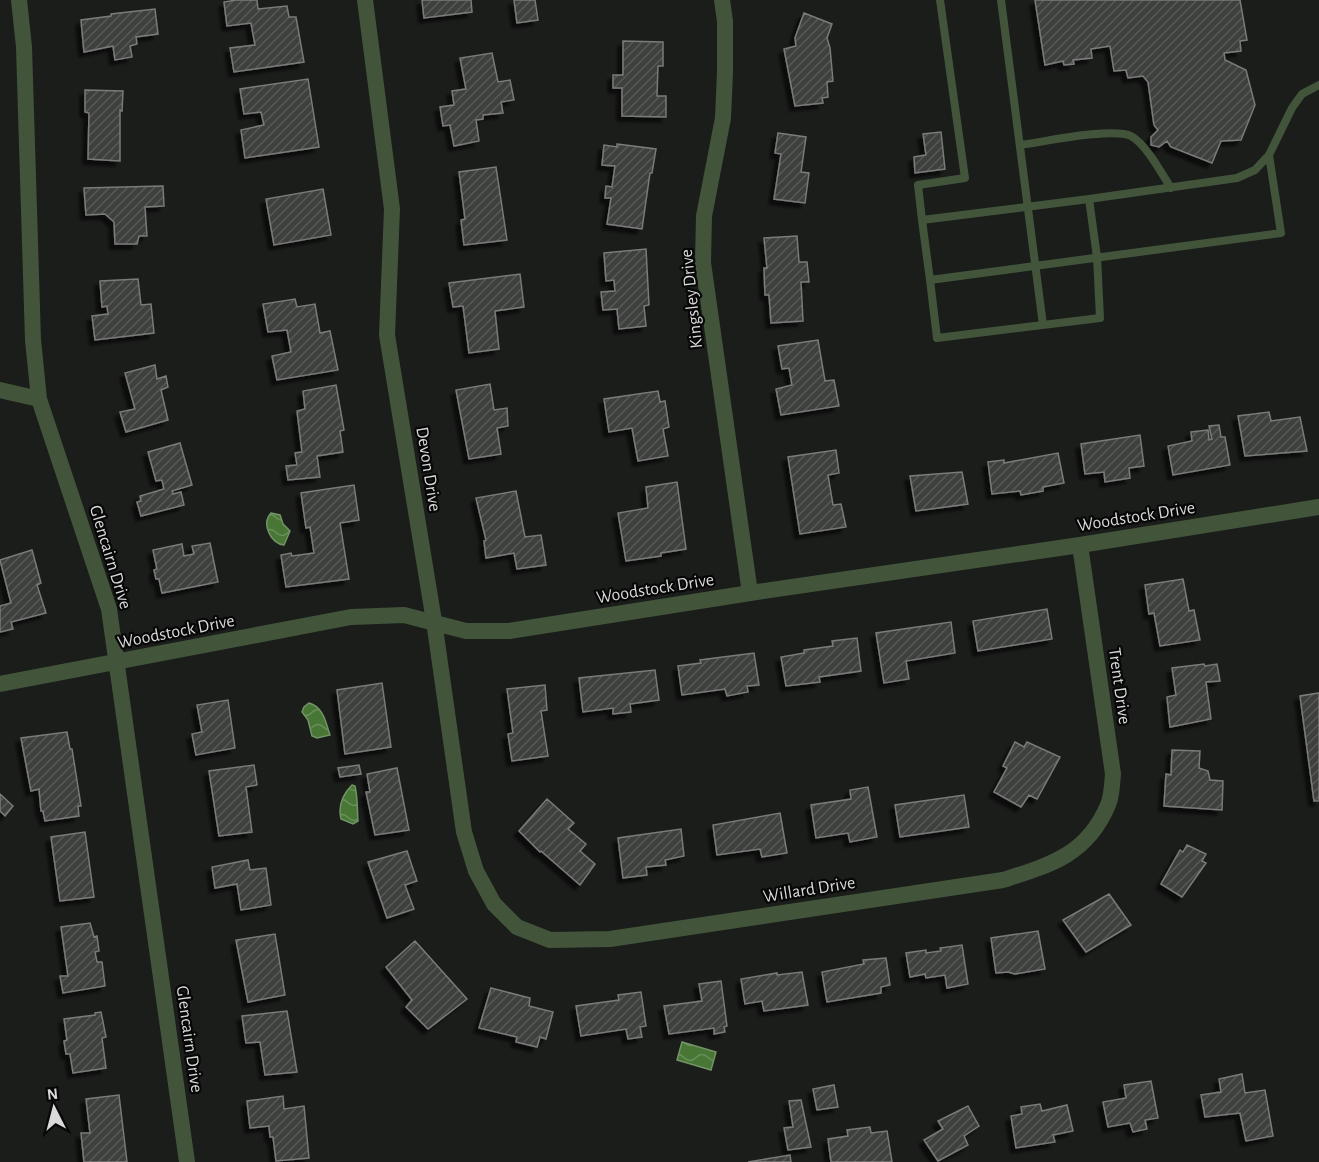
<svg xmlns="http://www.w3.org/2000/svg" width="1319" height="1162" viewBox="0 0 1319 1162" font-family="'Alegreya Sans',sans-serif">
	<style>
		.water { fill: url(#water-waves); stroke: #729466; stroke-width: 1.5 }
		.building { fill: url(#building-hatch); stroke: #797b78; stroke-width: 1.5; filter: url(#shadow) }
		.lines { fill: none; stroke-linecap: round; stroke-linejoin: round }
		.service { stroke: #42553b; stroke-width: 8 }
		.minor { stroke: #42553b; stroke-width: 16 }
		.labels { text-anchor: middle; stroke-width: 4.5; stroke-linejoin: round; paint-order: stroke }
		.street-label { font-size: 18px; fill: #d8d9d8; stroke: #060706 }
	</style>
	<defs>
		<pattern id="water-waves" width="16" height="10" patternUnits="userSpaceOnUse" patternTransform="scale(1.5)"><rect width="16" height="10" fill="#477635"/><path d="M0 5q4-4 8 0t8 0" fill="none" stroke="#698f5b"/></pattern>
		<pattern id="building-hatch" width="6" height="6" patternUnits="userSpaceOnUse" patternTransform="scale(1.5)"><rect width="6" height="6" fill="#3d3f3d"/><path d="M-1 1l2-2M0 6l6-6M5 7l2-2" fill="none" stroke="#585a58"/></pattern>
		<filter id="shadow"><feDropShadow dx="-5" dy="5" stdDeviation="1.5" flood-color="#0009"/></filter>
	</defs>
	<rect width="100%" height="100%" fill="#1b1d1b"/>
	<!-- water -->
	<path class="water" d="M271,513l9,2 3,9 7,7 -6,14c-13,-1 -23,-21 -13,-32z
		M309,703c15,4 17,21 21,32l-13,3 -5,-2 -4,-16 -6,-8 2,-5z
		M352,785l3,1c3,13 2,24 3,35l-5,3 -12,-5c-3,-13 2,-25 11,-34z
		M682,1042l34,10 -5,18 -34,-10z"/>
	<!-- building -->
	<path class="building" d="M236,0h21l1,9 29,-3 2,11h7l8,45 -70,10 -4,-24 25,-3 -4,-22 -24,3 -3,-24z
		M422,0h49l1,12 -48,6z
		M514,0h21l3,20 -21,3z
		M1035,0h205l7,40 -7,1 1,10 -17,2 1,7 21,10 9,35 -14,35 -20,1 -9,22 -41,-16 -4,-6 -8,6 -8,-2v-8l7,-7 -4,-5 -6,-43 -5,-6 -15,2 -2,-8 -12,1 -4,-25 -19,3 1,9 -19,2 1,4 -10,1 -1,-4 -18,4z
		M155,9l3,25 -22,3 1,7 -7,2 2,11 -17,3 -2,-14 -29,6 -3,-32 30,-4v-2z
		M804,13l28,11 -5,14 3,10 3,33 -6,1 1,15 -6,1 1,5 -28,3 -11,-57 12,-3 -1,-8z
		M623,41l40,1v24h-5l-1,30h9v21l-44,-1v-28h-9v-13h10z
		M492,53l6,29 12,-2 4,20 -13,2 2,11 -20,2v4l-7,1 3,21 -25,5 -4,-21 -7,1 -3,-19 14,-2 -2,-14 14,-2 -6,-31z
		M308,79l11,68 -74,11 -4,-28 23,-5 -3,-13 -17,2 -4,-25z
		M85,90l38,1 -1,20 -2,-1v51l-32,-2 1,-46 -4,-1z
		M941,132l4,37 -30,4 -1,-16 12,-2 -3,-21z
		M778,133l28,4 -5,35 8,1 -4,30 -31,-4 7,-45 -6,-1z
		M617,144l39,5 -4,24h-2l-8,56 -35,-5 4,-26h-6l1,-12 6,1 3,-21 -13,-1 2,-20 13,2z
		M496,167l11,73 -43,5 -3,-25 4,-1 -6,-47z
		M163,186l1,20 -19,1 2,29h-8l-2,8h-22l-1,-22 -9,-8 -19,1 -2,-27z
		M323,189l8,46 -57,10 -8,-46z
		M797,236l2,26h8l2,20h-8l2,39 -32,2 -2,-28h-4l-1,-27h3l-3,-30z
		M646,249l3,56 -5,1 2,20 -27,3 -2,-20 -14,1 -2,-18 14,-1 -1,-11 -8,1 -2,-28z
		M520,274l4,33 -29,4 4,38 -30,4 -6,-47 -10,1 -4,-24z
		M138,279l3,26 10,-1 3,29 -59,7 -3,-24 16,-2 -1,-8 -5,1 -2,-26z
		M295,299l2,8 18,-3 5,29 10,-2 8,39 -61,10 -5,-24 19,-4 -4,-22 -19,2 -5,-28z
		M818,340l7,41 9,-1 5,26 -58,9 -5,-26 16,-4 -3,-17 -7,1 -4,-23z
		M155,365l2,14 9,-3 2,11 -7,3 7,30 -42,12 -6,-20 15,-3 -10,-36z
		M490,384l4,26 13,-2 1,18 -11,2 4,26 -32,5 -13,-69z
		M336,385l8,45 -4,1 3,21 -26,4 3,21 -32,3 -2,-14 11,-1 -2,-12 7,-1 -5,-41 8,-2 -2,-18z
		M658,391l2,11 5,-1 4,26 -6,2 5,27 -30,5 -6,-33 -23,4 -5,-33z
		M1269,412l2,9 29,-4 7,34 -62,5 -7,-40z
		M1219,425l2,12h4l5,28 -57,10 -5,-29 24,-5 -1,-9 17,-2 1,10 3,-1 -3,-13z
		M1140,435l4,31 -15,2 1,10 -25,4 -1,-10 -19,2 -4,-30z
		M180,443l12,42 -20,6 1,3 8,-2 3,13 -43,11 -4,-14 4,-1 -1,-5 24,-7 -2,-9 -6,1 -8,-29z
		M836,450l3,23 -11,2 5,30 8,-1 5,23 -46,7 -12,-77z
		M1058,453l6,30 -21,4v4l-22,4 -1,-4 -28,3 -4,-32 16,-2v3z
		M962,472l6,32 -52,7 -6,-35z
		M677,482l9,67 -25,4v3l-35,5 -8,-48 30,-5 -2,-21z
		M354,485l5,35 -19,3 9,56 -63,8 -5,-32 10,-2 1,3 22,-3 -4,-26 -4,1 -5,-35z
		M516,491l9,46 16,-2 5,30 -29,4 -3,-16 -28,5 -2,-17 2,-1 -10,-42z
		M210,543l8,39 -56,11 -3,-14h-3l-2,-9 3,-1 -4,-19 29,-6 2,12 10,-2 -2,-8z
		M32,550l9,33 -4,2 9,28 -35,9 2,7 -13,3v-26l11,-3 -11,-43z
		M1183,579l6,32 5,-1 6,30 -40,6 -6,-33 -5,1 -4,-29z
		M1047,609l5,30 -74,12 -5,-30z
		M951,622l4,31 -49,8 3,18 -25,4 -8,-50z
		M857,638l4,33 -42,6 1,5 -34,4 -5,-29 23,-4v-3l29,-4 -1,-5z
		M754,653l5,32 -12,1 1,6 -21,4 -2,-7 -43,6 -4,-29 23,-3 -1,-3z
		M1204,664l1,2 12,-2 3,17 -14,1 5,37 -41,8 -3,-30 9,-2 -4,-27z
		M655,670l4,30 -29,4 1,8 -18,2v-6l-30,4 -4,-34z
		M382,683l9,64 -46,7 -8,-64z
		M545,685l2,25 -6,1 7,45 -36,5 -4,-27 5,-1 -6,-44z
		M1319,693v108h-5l-14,-105z
		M228,700l7,48 -39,7 -4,-21 10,-2 -5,-27z
		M67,732l3,17h2l9,57h-3l1,10 -34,5 -2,-10h-2l-2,-22 -8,2 -10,-53z
		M1015,742l9,5 3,-5 33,15 -23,42 -8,-4 -8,12 -27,-15 13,-24 -4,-2z
		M1172,750l28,1 -1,17 9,3 2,9 13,1 -1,29 -58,-4 2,-32 5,1z
		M254,765l3,20 -11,2 6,45 -33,4 -10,-65z
		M359,765l2,9 -21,3 -2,-9z
		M397,768l12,62 -34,5 -9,-43h4l-3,-18z
		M868,787l9,50 -27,5 -2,-9 -32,5 -5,-33 40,-6 -1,-9z
		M0,794l13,12 -8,10 -5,-5z
		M964,795l5,32 -69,10 -5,-32z
		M547,799l27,24 -6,6 18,15 -6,7 15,13 -15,21 -39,-34 -1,1 -21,-21z
		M780,813l7,40 -25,4 -2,-8 -43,6 -4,-30z
		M681,829l3,27 -19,4 1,5 -20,2 1,8 -24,3 -5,-40z
		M85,832l9,65 -34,4 -9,-64z
		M1187,845l19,9 -4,7 4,2 -24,34 -21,-13 19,-34 3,2z
		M407,851l10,30 -12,4 9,24 -27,9 -19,-56z
		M248,860l2,10 16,-2 5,37 -30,5 -4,-26 -22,4 -3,-21z
		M1109,894l22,31 -45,27 -23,-32z
		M90,923l4,14 3,-1 2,15 -4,1 2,10h5l3,24 -42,7 -3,-17h8l-7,-49z
		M1038,931l7,38 -30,5 -7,-2 -12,1 -5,-35z
		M275,934l10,61 -37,7 -12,-62z
		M415,941l52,58 -39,30 -22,-22 6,-7 -26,-33z
		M962,945l6,39 -21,4 -2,-13 -19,3 -1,-4 -15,3 -4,-24 20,-3v3l15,-2 -1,-3z
		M886,958l4,27 -9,2v6l-54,9 -5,-30 42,-8 -1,-4z
		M802,972l6,33 -44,6 -2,-10 -17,3 -4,-25 36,-6v2z
		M721,981l6,45 -3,1 1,5 -11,2v-6l-45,6 -5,-28 38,-5 -3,-17z
		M491,988l39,10 -1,8 24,6 -7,27 -6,-2 -3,10 -21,-5 1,-5 -38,-9z
		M641,992l5,34 -6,1 2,10 -14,2 -2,-10 -45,7 -5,-30 43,-6 -1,-5z
		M287,1011l10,61 -32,3 -5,-33 -14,1 -4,-27z
		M101,1012l5,25 -4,1 4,30 -33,5 -3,-19h-4l-2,-13 3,-1 -3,-21 31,-4v-2z
		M1242,1074l3,19 20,-3 8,46 -27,5 -6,-28 -35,4 -4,-22 20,-3 -2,-13z
		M1151,1081l7,37 -13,2 2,9 -14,3 -3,-9 -22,4 -5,-25 23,-4 -2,-13z
		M834,1085l4,22 -21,3 -4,-21z
		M119,1095l8,67h-43l-3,-29h9l-4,-34z
		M283,1096l1,13 20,-3 5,52 -33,3 -3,-24h-3l-1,-11 -19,2 -3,-27z
		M801,1100l10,47 -23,3 -4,-22 9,-1 -4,-26z
		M1040,1104l2,7 25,-6 6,26 -20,4 2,7 -39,6 -5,-32 11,-2 -1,-7z
		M968,1106l11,20 -15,10 4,9 -30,16 -14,-21 19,-11 -5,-8z
		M870,1127l1,6 16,-2 5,31h-61l-3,-23 20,-3 -1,-6z
		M790,1155l1,7h-43z"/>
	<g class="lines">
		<!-- service -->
		<path class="service" d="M1001,0l42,325
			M1020,145c23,-3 93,-18 111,-9 15,8 31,38 40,52
			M1089,199l148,-21 18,-8 14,-15 23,-47 10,-14 17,-9
			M922,220l-4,-35 47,-7 -25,-178
			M930,280l7,58 163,-20 -3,-61 -8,-58 -167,21 8,60 351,-47 -12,-78"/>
		<!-- minor -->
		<path class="minor" d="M19,0l5,47 9,293 6,59 70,210 78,553
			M365,0l27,209 -5,126 47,286 30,211 12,39 18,33 23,23 33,13 60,-1 393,-59c47,-15 84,-25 105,-75 4,-9 4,-21 5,-31l-33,-229
			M722,0l3,21v51l-2,46 -19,98 -1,47 47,330
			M0,390l39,9
			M0,684l351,-67 53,-2 62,16h43l241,-38 330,-48 239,-38"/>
	</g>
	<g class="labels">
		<!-- street labels -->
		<g class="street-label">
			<text transform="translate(691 299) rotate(-96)" y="6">Kingsley Drive</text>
			<text transform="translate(429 469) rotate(81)" y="6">Devon Drive</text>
			<text transform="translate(1136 516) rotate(-9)" y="6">Woodstock Drive</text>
			<text transform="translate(111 557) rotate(73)" y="6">Glencairn Drive</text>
			<text transform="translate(655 588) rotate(-9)" y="6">Woodstock Drive</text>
			<text transform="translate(176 631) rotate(-11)" y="6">Woodstock Drive</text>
			<text transform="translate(1120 686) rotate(82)" y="6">Trent Drive</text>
			<text transform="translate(809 889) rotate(-9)" y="6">Willard Drive</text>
			<text transform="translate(190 1039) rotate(82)" y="6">Glencairn Drive</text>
		</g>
	</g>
	<!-- north arrow -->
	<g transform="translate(54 1108) rotate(354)" stroke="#060706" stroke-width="4.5" paint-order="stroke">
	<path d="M0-4.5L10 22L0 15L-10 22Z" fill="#d8d9d8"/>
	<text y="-9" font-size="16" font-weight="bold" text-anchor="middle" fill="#d8d9d8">N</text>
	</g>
</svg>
